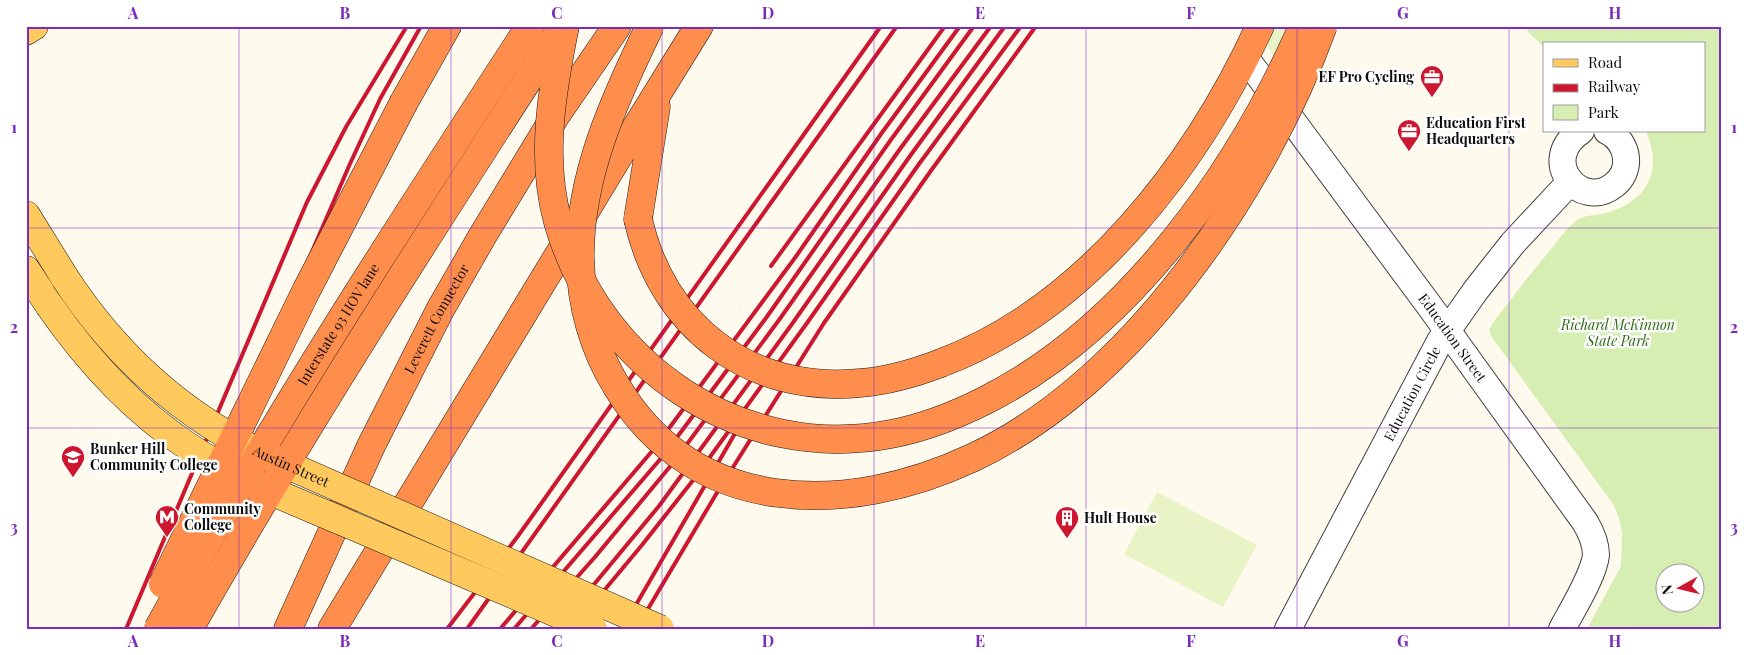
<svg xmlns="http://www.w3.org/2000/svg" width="1748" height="655" viewBox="0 0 1748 655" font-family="'Playfair Display',serif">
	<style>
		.green { fill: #d7eeb3; fill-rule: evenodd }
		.pitch { fill: #e8f4c6 }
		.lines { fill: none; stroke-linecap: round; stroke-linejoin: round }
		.minor-casing { stroke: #404040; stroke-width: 28 }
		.major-casing { stroke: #1e1e1e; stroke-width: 29 }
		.highway-casing { stroke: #1e1e1e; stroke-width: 29 }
		.minor { stroke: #fff; stroke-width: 26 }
		.major { stroke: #ffc95e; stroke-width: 28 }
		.highway { stroke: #ff8d4c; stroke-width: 28 }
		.rail { stroke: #cd162f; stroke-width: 4 }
		.major-bridge-casing { stroke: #1e1e1e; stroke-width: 29; stroke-linecap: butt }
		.highway-bridge-casing { stroke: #1e1e1e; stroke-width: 29; stroke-linecap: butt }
		.major-bridge { stroke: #ffc95e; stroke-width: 28 }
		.highway-bridge { stroke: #ff8d4c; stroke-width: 28 }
		.grid { fill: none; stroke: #7b2cbf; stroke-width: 1; stroke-opacity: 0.55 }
		.labels { text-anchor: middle; stroke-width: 5; stroke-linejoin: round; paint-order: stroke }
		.poi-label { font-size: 14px; font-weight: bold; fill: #0d0d0d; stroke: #fff; text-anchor: start }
		.street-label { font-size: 14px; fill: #0d0d0d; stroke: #fff }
		.park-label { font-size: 14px; font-style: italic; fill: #306c16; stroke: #fff }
		.neatline { fill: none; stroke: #7b2cbf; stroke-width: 2 }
		.grid-label { font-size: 16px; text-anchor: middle; font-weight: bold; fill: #7b2cbf }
	</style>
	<rect width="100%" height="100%" fill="#fffaee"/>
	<!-- green -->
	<path class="green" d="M1524,26h198l-1,603h-134l34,-63 1,-33 -3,-15 -6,-14 -122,-168 -2,-6c5,-10 13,-19 20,-28 13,-18 28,-36 43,-54 7,-9 15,-20 25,-28 9,-6 19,-4 29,-7 42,-12 57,-42 40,-82h58v-87h-160v3l-14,-13zM1666,572h30v30h-30z"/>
	<!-- pitch -->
	<path class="pitch" d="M1252,26h57l-27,41z
		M1157,492l100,53 -34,62 -99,-53z"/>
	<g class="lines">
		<!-- minor casing -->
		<g class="minor-casing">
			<g id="minor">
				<path id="s1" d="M1248,61l183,247 154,214c6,10 11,21 11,33 -2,20 -24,55 -34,74"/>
				<path d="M1581,131c-44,29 0,81 33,54 8,-6 13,-16 12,-27 -1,-11 -8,-22 -19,-27"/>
				<path id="s2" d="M1288,629l152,-288 36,-51 37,-47 57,-61"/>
			</g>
		</g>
		<!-- major casing -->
		<g class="major-casing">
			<path id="major" d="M26,31l8,-5
				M26,215l39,63
				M26,270l23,35"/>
		</g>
		<!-- highway casing -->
		<g class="highway-casing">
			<g id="highway">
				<path d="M404,102l43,-76"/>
				<path d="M638,219l18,-112"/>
				<path d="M941,363c146,-55 256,-199 319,-337"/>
				<path id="s3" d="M288,629l83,-183 69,-136 43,-75 73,-120 61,-89"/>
				<path d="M332,629l286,-472 81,-131"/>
			</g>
		</g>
		<!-- minor -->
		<use href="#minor" class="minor"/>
		<!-- major -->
		<use href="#major" class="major"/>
		<!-- highway -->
		<use href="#highway" class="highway"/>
		<!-- rail -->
		<path class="rail" d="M771,266l174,-240
			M126,629l181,-427 39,-75 61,-101
			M149,629l200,-463 31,-67 41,-73
			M447,629l71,-93 363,-510
			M467,629l430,-603
			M500,629l153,-179 144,-195 84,-121 79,-108
			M514,629l149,-173 103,-138 124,-177 84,-115
			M531,629l64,-72 78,-94 106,-143 121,-171 91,-123
			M557,629l102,-123 133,-182 118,-168 95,-130
			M572,629l70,-84 52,-66 113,-156 112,-159 102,-138
			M622,629l115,-199
			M636,629l82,-138 106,-168 106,-151 106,-146"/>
		<!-- major-bridge casing -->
		<g class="major-bridge-casing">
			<g id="major-bridge">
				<path id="s4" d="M65,278c51,78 117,138 202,178l393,173"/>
				<path d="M49,305c38,55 84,105 140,142 48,33 104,53 157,76 82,35 165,70 247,106"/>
			</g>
		</g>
		<!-- highway-bridge casing -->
		<g class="highway-bridge-casing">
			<g id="highway-bridge">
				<path d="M565,26c-13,64 -25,132 -7,196 41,144 183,241 333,212 32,-6 63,-18 93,-33 144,-72 256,-230 319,-375"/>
				<path d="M650,26c-35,72 -71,150 -70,232 1,45 13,90 37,129 78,130 231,129 355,71 160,-74 292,-270 351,-432"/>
				<path d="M638,219c24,107 111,175 222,164 27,-2 55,-10 81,-20"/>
				<path d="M163,584l143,-293 98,-189"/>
				<path id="s5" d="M158,629c114,-207 243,-405 372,-603"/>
				<path d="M189,629c115,-203 242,-399 368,-594"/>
			</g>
		</g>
		<!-- major-bridge -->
		<use href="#major-bridge" class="major-bridge"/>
		<!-- highway-bridge -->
		<use href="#highway-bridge" class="highway-bridge"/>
	</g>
	<!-- grid -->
	<path class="grid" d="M239,26v603M451,26v603M662,26v603M874,26v603M1086,26v603M1297,26v603M1509,26v603M26,228h1696M26,428h1696"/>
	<!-- icons -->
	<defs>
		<g id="office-pin" transform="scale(1.25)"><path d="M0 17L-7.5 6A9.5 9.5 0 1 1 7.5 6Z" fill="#cd162f" stroke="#fff"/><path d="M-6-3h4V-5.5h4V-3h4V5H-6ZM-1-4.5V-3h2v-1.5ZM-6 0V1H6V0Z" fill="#fff"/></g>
		<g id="university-pin" transform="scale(1.25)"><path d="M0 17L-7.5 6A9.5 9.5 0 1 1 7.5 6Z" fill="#cd162f" stroke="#fff"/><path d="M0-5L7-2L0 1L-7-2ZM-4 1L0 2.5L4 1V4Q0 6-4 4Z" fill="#fff"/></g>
		<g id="metro-pin" transform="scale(1.25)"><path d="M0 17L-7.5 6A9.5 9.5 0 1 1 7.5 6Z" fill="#cd162f" stroke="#fff"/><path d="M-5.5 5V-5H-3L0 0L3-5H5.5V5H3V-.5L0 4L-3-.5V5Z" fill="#fff"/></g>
		<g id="building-pin" transform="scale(1.25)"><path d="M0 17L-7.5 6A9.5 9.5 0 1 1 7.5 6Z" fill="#cd162f" stroke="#fff"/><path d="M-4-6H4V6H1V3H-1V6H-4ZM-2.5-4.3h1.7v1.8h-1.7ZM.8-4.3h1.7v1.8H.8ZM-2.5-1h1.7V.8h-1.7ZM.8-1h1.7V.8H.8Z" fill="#fff"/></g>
	</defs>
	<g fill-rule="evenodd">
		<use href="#office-pin" x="1432" y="77"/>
		<use href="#office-pin" x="1409" y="131"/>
		<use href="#university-pin" x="73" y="457"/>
		<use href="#metro-pin" x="167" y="517"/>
		<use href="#building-pin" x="1067" y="518"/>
	</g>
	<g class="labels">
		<!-- poi labels -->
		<g class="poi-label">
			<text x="1414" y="82" text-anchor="end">EF Pro Cycling</text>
			<text x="1426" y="128">Education First<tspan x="1426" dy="16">Headquarters</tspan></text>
			<text x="90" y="454">Bunker Hill<tspan x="90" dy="16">Community College</tspan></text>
			<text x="184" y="514">Community<tspan x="184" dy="16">College</tspan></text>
			<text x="1084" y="523">Hult House</text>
		</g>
		<!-- street labels -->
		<g class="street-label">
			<text dy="5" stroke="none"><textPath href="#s3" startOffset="344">Leverett Connector</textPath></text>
			<text dy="5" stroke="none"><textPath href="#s5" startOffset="354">Interstate 93 HOV lane</textPath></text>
			<text dy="5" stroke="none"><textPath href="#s1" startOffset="344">Education Street</textPath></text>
			<text dy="5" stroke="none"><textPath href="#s2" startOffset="266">Education Circle</textPath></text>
			<text dy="5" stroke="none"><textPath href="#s4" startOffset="299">Austin Street</textPath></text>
		</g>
		<!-- park labels -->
		<g class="park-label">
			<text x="1618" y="330">Richard McKinnon<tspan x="1618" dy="16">State Park</tspan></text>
		</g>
	</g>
	<!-- border -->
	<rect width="1748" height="655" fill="none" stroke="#ffffff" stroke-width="55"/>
	<!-- legend -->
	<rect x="1543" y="42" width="162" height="90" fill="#ffffff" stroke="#9e9e9e"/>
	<rect x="1553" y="59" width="25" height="8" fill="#ffc95e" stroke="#9e9e9e"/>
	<text x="1588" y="68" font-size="15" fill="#0d0d0d">Road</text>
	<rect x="1553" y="84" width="25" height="8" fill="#cd162f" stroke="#9e9e9e"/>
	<text x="1588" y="92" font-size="15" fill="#0d0d0d">Railway</text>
	<rect x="1553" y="105" width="25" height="15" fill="#d7eeb3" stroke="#9e9e9e"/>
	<text x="1588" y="118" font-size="15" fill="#0d0d0d">Park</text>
	<!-- north arrow -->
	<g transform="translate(1680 588) rotate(262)"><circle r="24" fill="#ffffff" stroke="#9e9e9e"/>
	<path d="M0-4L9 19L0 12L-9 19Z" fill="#cd162f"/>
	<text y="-8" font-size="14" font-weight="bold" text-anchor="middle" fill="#0d0d0d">N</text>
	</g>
	<rect x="28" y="28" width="1692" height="600" class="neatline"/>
	<g class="grid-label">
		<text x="133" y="19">A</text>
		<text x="345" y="19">B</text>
		<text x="557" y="19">C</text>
		<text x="768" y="19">D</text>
		<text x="980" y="19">E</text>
		<text x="1191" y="19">F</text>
		<text x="1403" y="19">G</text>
		<text x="1615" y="19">H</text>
		<text x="14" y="133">1</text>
		<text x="1734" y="133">1</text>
		<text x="14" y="333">2</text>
		<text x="1734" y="333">2</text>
		<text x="14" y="533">3</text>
		<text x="1734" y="533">3</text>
		<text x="133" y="647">A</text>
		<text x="345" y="647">B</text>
		<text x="557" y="647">C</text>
		<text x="768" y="647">D</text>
		<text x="980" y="647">E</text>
		<text x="1191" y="647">F</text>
		<text x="1403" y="647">G</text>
		<text x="1615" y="647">H</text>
	</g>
</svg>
